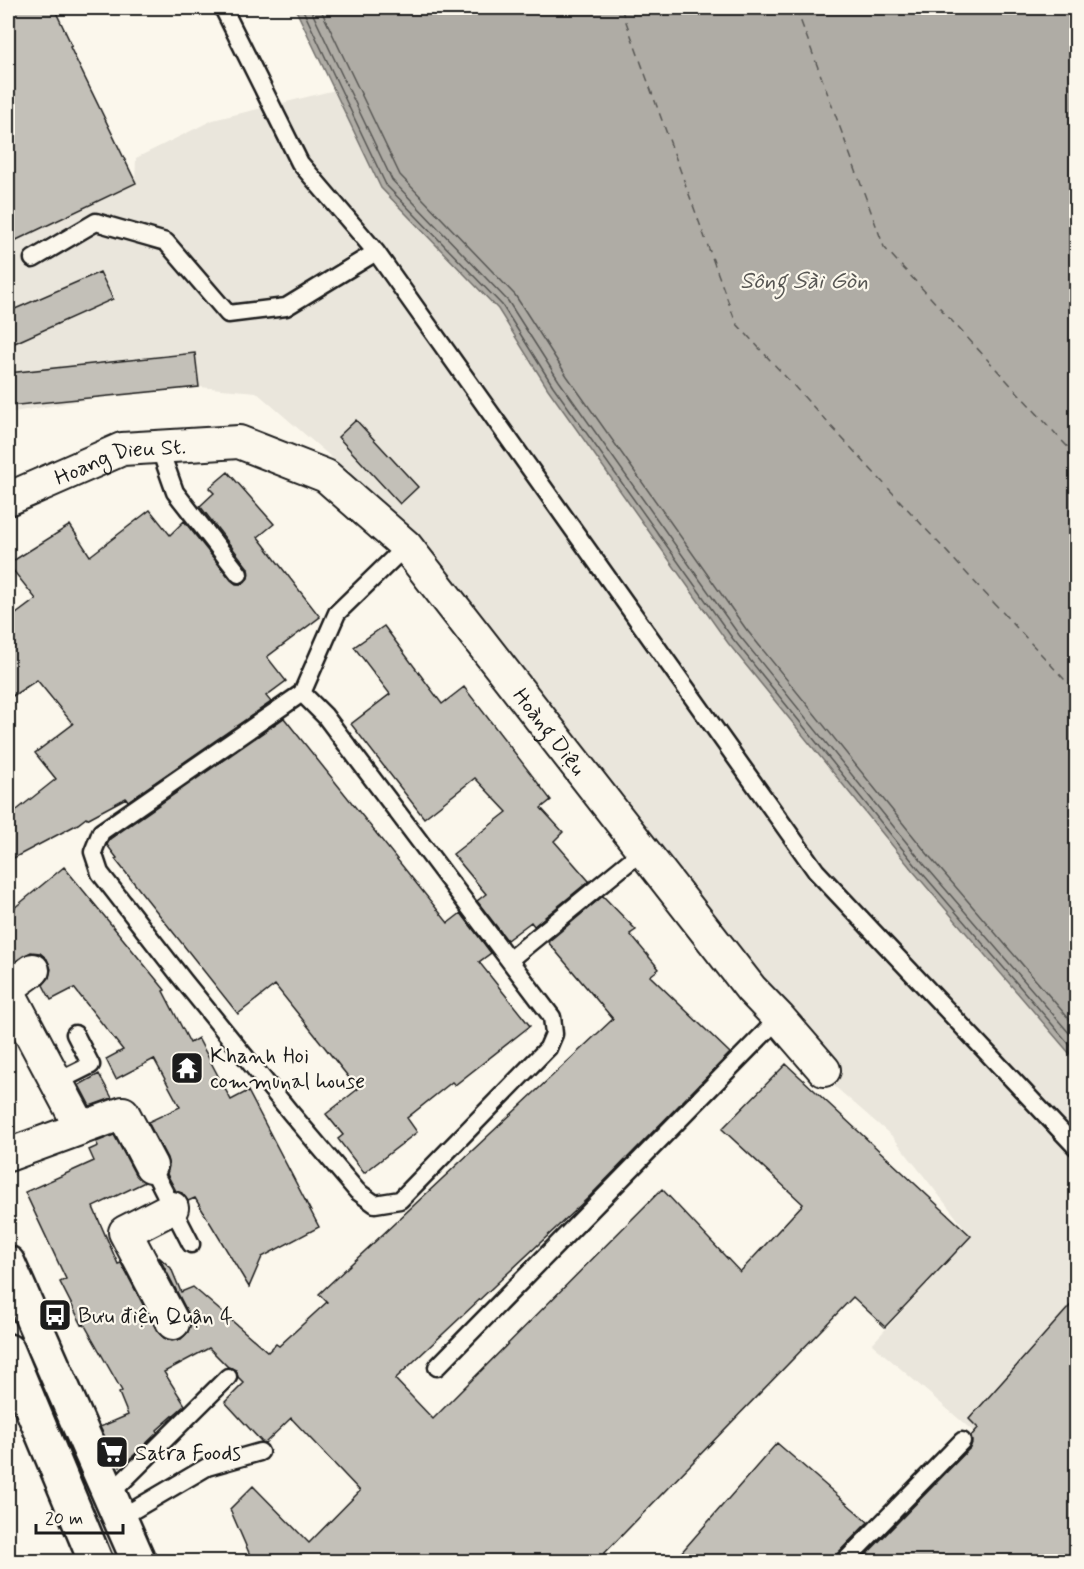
<svg xmlns="http://www.w3.org/2000/svg" width="1084" height="1569" viewBox="0 0 1084 1569" font-family="Mynerve,sans-serif">
	<style>
		.built { fill: #eae6dc }
		.water { fill: #afaca5; stroke: #74726e; stroke-width: 1.5 }
		.lines { fill: none; stroke-linecap: round; stroke-linejoin: round }
		.shore { stroke: #575653; stroke-width: 1.5 }
		.ferry { stroke: #575653; stroke-width: 1.5; stroke-dasharray: 8 6; stroke-linecap: butt }
		.building { fill: #c3c0b8; stroke: #1c1c1c; stroke-width: 1.5 }
		.lane-casing { stroke: #1c1c1c; stroke-width: 21 }
		.street-casing { stroke: #1c1c1c; stroke-width: 36 }
		.primary-casing { stroke: #1c1c1c; stroke-width: 38 }
		.lane { stroke: #fbf7ec; stroke-width: 16 }
		.street { stroke: #fbf7ec; stroke-width: 32 }
		.primary { stroke: #fbf7ec; stroke-width: 33 }
		.labels { text-anchor: middle; stroke-width: 4.5; stroke-linejoin: round; paint-order: stroke }
		.street-label { font-size: 22px; fill: #1c1c1c; stroke: #fbf7ec }
		.poi-label { font-size: 22px; fill: #1c1c1c; stroke: #fbf7ec; text-anchor: start }
		.water-label { font-size: 24px; font-style: italic; fill: #575653; stroke: #fbf7ec }
	</style>
	<rect width="100%" height="100%" fill="#fbf7ec"/>
	<filter id="ink" filterUnits="userSpaceOnUse"><feTurbulence type="fractalNoise" baseFrequency=".0167" numOctaves="2"/><feDisplacementMap in="SourceGraphic" scale="12" xChannelSelector="R" yChannelSelector="G"/><feConvolveMatrix kernelMatrix="1 2 1 2 8 2 1 2 1" color-interpolation-filters="sRGB"/></filter>
	<g filter="url(#ink)">
		<!-- built -->
		<path class="built" d="M335,90l46,98 117,121 50,80 180,254 185,228 163,190v459l-204,-176 99,-108 -78,-99 -76,-66 9,-26 -66,-67 -354,-456 -150,-130 -57,-5 -92,9 -99,17v-169l127,-61 1,-25 77,-38z"/>
		<!-- water -->
		<path class="water" d="M295,8h781v1053l-163,-190 -185,-228 -180,-254 -50,-80 -117,-121z"/>
		<g class="lines">
			<!-- shore -->
			<path class="shore" d="M302,8l84,177 116,120 51,81 180,253 184,228 159,185
				M310,8l82,172 116,121 51,80 180,254 184,228 153,178
				M320,8l80,167 115,120 52,81 179,253 184,228 146,170"/>
			<!-- ferry -->
			<path class="ferry" d="M621,8l115,315 340,369
				M796,8l88,239 192,209"/>
		</g>
		<!-- building -->
		<path class="building" d="M8,8h46l18,38 -2,1 66,136 -128,61z
			M100,272l13,27 -105,47v-34z
			M195,353l4,34 -191,19v-33z
			M356,420l62,67 -18,17 -62,-67z
			M228,472l46,52 -16,13 62,80 -53,40 19,24 -20,15 5,6 -143,99 -2,-3 -39,21 -1,-1 -8,6 -70,37v-44l48,-38 -21,-26 38,-29 -36,-44 -29,19v-79l28,-21 -28,-35 62,-39 20,31 60,-46 20,25 14,-14 47,59 5,4h5l7,-6v-10l-48,-62 14,-13 -5,-5z
			M384,626l58,78 22,-17 87,113 -10,8 22,24 -9,9 35,40 -55,45 -3,-4 -24,18 -30,-39 9,-7 -33,-40 54,-42 -32,-34 -51,40 -73,-94 39,-30 -36,-47z
			M284,718l164,205 13,-10 30,40 -12,9 51,64 -75,59 -3,-3 -45,36 10,14 -53,41 -26,-34 5,-4 -17,-21 32,-25 -83,-104 -37,29 -123,-155 2,-1 -10,-13 3,-6z
			M64,867l101,123 -2,1 27,52 8,-5 33,62 17,-9 71,136 -57,30 -13,30 -54,-89 -7,3 -6,-8 -6,-2 -9,-17 2,-8 -2,-8 -19,-36 32,-15 -26,-48 -38,20 -10,-20 17,-9 -49,-62 -23,12 -8,-15 6,-7 2,-9 -4,-10 -7,-6 -9,-1 -23,14v-53z
			M603,896l33,34 -6,4 29,35 -9,7 80,77 -142,145 -193,181 38,40 229,-230 78,83 63,-68 -81,-75 64,-65 185,172 -86,91 -32,-30 -257,265h-343l-23,-53 23,-23 56,57 51,-52 -69,-73 -26,25 -3,-1 -37,-40 19,-19 -6,-6 -2,-7 -8,-3 -19,-19 -45,24 21,33 -28,25 1,2 -25,24 -13,10 -20,-39 28,-12 -9,-22 3,-2 -38,-67 -2,1 -22,-43 6,-3 -41,-87 69,-31 -5,-11 9,-4 -2,-4 18,-7 21,39 10,8 -52,25 25,57 3,-1 36,68 7,7 8,3 9,-2 7,-7 3,-9 -2,-8 -30,-58 12,11 10,24 12,-5 75,65 8,-8 3,2 48,-44 -8,-8 294,-275 -65,-77z
			M99,1074l13,24 -22,8 -11,-21z
			M1077,1298v264h-218l111,-114 2,-5 -1,-7 7,-8 -9,-9z
			M777,1443l91,79 -32,33 -2,7h-161z"/>
		<g class="lines">
			<!-- lane casing -->
			<g class="lane-casing">
				<path id="lane" d="M223,8l77,155 76,89 440,619 260,276
					M33,259l63,-37 70,20 62,72 58,-7 90,-55
					M159,447l16,45 64,82
					M302,693l-201,139 -8,20 7,21 83,107 107,132 67,79 18,13 25,-4 148,-152 6,-14 -2,-17 -227,-301 -23,-23 35,-80 69,-67
					M509,960l133,-109
					M57,1082l34,-17 -16,-31
					M151,1166l40,78
					M437,1367l342,-349
					M109,1495l119,-118
					M120,1518l87,-51 53,-15
					M844,1562l118,-121"/>
			</g>
			<!-- street casing -->
			<g class="street-casing">
				<g id="street">
					<path id="s1" d="M8,499l114,-50 117,-7 87,34 80,70 345,443 28,29 45,52"/>
					<path d="M8,988l25,-18"/>
					<path d="M8,991l73,137"/>
					<path d="M8,1155l115,-42 28,53"/>
					<path d="M172,1208l-47,24 48,91"/>
				</g>
			</g>
			<!-- primary casing -->
			<g class="primary-casing">
				<path id="primary" d="M8,1263l131,299
					M8,1351l88,211"/>
			</g>
			<!-- lane -->
			<use href="#lane" class="lane"/>
			<!-- street -->
			<use href="#street" class="street"/>
			<!-- primary -->
			<use href="#primary" class="primary"/>
		</g>
	</g>
	<!-- icons -->
	<defs>
		<g id="temple-square" transform="scale(1.725)"><rect x="-9" y="-9" width="18" height="18" rx="4" fill="#1c1c1c" stroke="#fbf7ec"/><path d="M0-6L5-2H3V0L6.5 2.5H4V6H1.5V3h-3V6H-4V2.5H-6.5L-3 0V-2H-5Z" fill="#fff"/></g>
		<g id="bus-square" transform="scale(1.725)"><rect x="-9" y="-9" width="18" height="18" rx="4" fill="#1c1c1c" stroke="#fbf7ec"/><path d="M-5-6H5V4H4V6H2V4H-2V6H-4V4H-5ZM-3.5-4V0h7V-4ZM-3.5 1.2v1.5H-2V1.2ZM2 1.2v1.5H3.5V1.2Z" fill="#fff"/></g>
		<g id="supermarket-square" transform="scale(1.725)"><rect x="-9" y="-9" width="18" height="18" rx="4" fill="#1c1c1c" stroke="#fbf7ec"/><path d="M-6-5.5h2.5l.6 2H6L4.5 2H-2.5L-4.4-4H-6ZM-1.5 3.2a1.3 1.3 0 1 0 .1 0ZM3 3.2a1.3 1.3 0 1 0 .1 0Z" fill="#fff"/></g>
	</defs>
	<g fill-rule="evenodd">
		<use href="#temple-square" x="187" y="1068"/>
		<use href="#bus-square" x="55" y="1315"/>
		<use href="#supermarket-square" x="112" y="1452"/>
	</g>
	<g class="labels">
		<!-- street labels -->
		<g class="street-label">
			<text dy="8" stroke="none"><textPath href="#s1" startOffset="120">Hoang Dieu St.</textPath></text>
			<text dy="8" stroke="none"><textPath href="#s1" startOffset="676">Hoàng Diệu</textPath></text>
		</g>
		<!-- poi labels -->
		<g class="poi-label">
			<text x="210" y="1063">Khanh Hoi<tspan x="210" dy="25">communal house</tspan></text>
			<text x="78" y="1323">Bưu điện Quận 4</text>
			<text x="135" y="1460">Satra Foods</text>
		</g>
		<!-- water labels -->
		<g class="water-label">
			<text x="804" y="288">Sông Sài Gòn</text>
		</g>
	</g>
	<!-- margin -->
	<rect width="1084" height="1569" fill="none" stroke="#fbf7ec" stroke-width="30"/>
	<rect x="15" y="15" width="1054" height="1539" fill="none" stroke="#1c1c1c" stroke-width="2" filter="url(#ink)"/>
	<!-- scale -->
	<path d="M36 1524v9h87v-9" fill="none" stroke="#1c1c1c" stroke-width="3"/>
	<text x="45" y="1524" font-size="18" fill="#1c1c1c" stroke="#fbf7ec" stroke-width="4.5" paint-order="stroke">20 m</text>
</svg>
